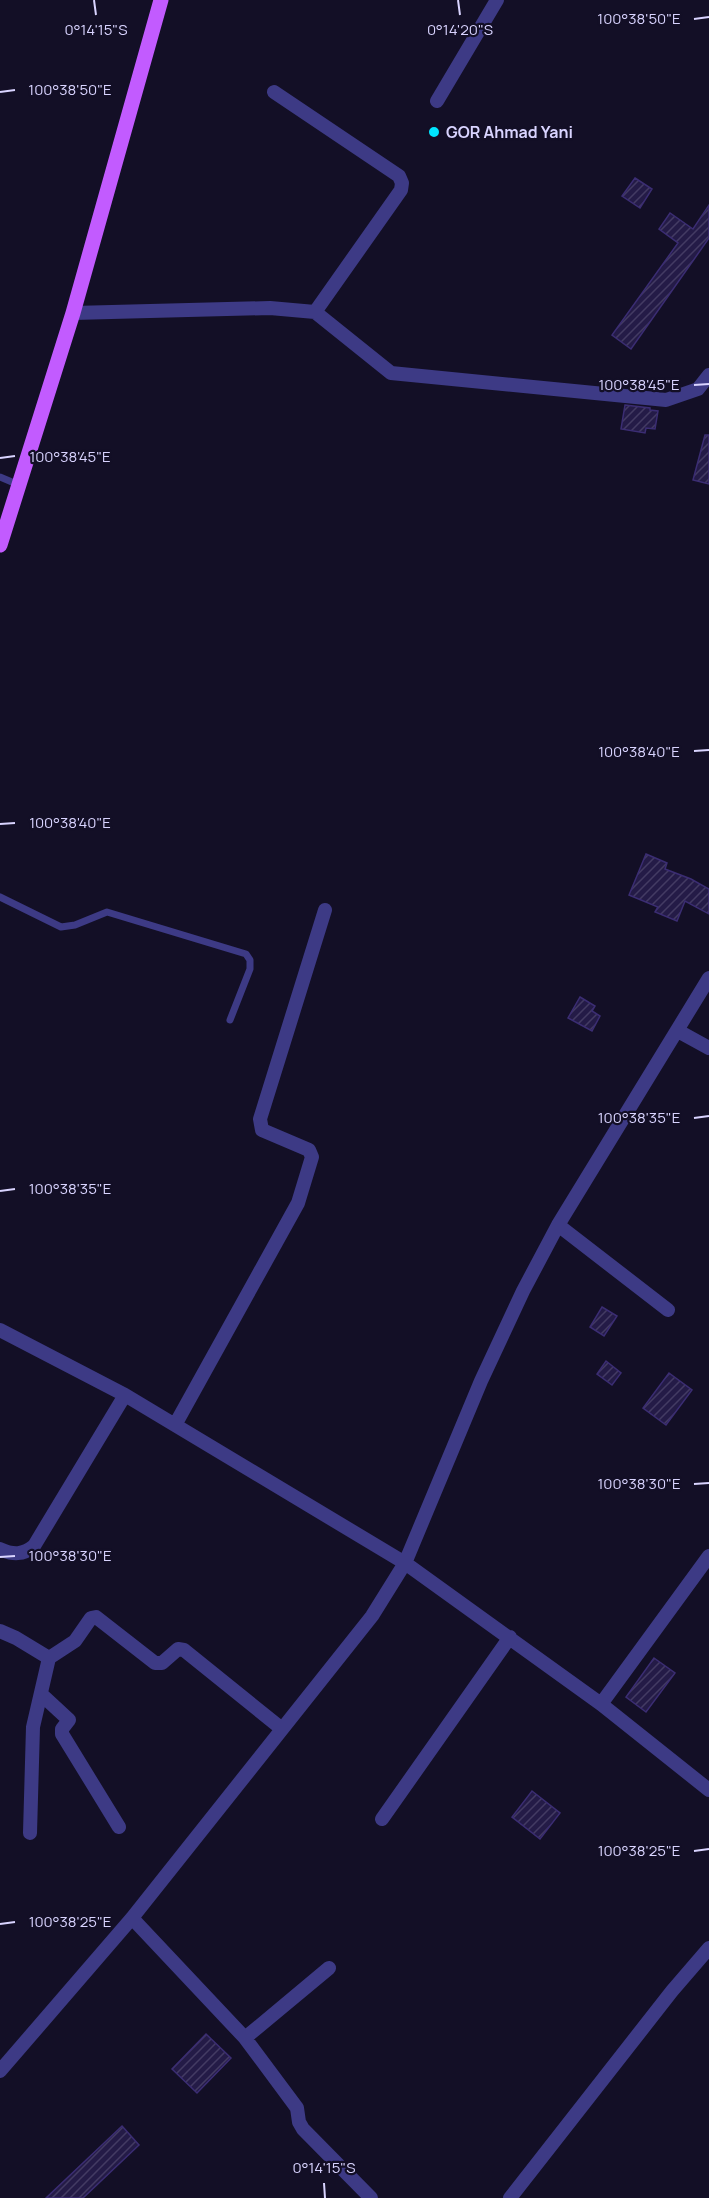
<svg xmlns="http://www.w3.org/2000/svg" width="709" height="2198" viewBox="0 0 709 2198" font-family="Manrope,sans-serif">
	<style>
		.building { fill: url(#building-hatch); stroke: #3b2d73; stroke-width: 1.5 }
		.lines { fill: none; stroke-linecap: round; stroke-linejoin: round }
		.lane { stroke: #3d3a85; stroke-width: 7 }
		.street { stroke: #3d3a85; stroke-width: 14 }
		.primary { stroke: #c25bff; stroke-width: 15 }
		.ticks { fill: none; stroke: #d9d4ff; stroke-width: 2 }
		.poi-dot { fill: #00e5ff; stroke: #130f26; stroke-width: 2 }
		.labels { text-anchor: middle; stroke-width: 4.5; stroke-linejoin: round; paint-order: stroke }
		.poi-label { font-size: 16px; font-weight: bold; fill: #d9d4ff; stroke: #130f26; text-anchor: start }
		.ticks-label { font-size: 15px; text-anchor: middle; fill: #d9d4ff; stroke: #130f26; stroke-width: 4.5; stroke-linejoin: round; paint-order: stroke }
	</style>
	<defs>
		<pattern id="building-hatch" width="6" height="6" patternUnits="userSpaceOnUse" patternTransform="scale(1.5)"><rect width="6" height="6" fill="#241b47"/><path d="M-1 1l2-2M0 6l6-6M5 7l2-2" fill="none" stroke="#433b63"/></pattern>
	</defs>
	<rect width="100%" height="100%" fill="#130f26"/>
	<!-- building -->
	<path class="building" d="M635,178l17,11 -12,19 -18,-12z
		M709,205v33l-78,111 -19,-14 66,-92 -19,-14 11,-16 23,16z
		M625,405l25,3v2l8,1 -3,18 -9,-1 -1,5 -24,-4z
		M705,435h4v49l-16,-4z
		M646,854l21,9 -2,6 26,10 18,10v25l-24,-13 -8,20 -22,-9 3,-5 -29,-12z
		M580,997l15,9 -3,5 8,5 -8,15 -24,-13z
		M602,1307l15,9 -13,20 -14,-9z
		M606,1361l15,12 -9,12 -15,-11z
		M669,1373l23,17 -26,35 -23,-17z
		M654,1658l21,15 -29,39 -20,-15z
		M532,1791l28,22 -20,26 -28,-22z
		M206,2034l25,24 -34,35 -25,-24z
		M122,2126l17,19 -56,53h-37z"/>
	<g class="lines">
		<!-- lane -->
		<path class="lane" d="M0,477l19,8
			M0,897l61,30 14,-2 32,-13 139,42 4,6v9l-20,51"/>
		<!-- street -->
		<path class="street" d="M274,92l125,84 3,7 -1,7 -86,122
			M437,101l60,-101
			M73,313l197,-5 45,4 76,61 275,27 32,-11 11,-14
			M678,1031l31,17
			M558,1225l110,85
			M0,1330l125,65 280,168 196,141 108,86
			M175,1425l123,-222 14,-46 -3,-7 -47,-20 -2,-11 65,-209
			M0,1549c13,6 23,6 34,-3l91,-151
			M0,1631l16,7 33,20 26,-17 16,-23 5,-1 59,46h7l16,-14 6,1 98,79
			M42,1695l27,25 -7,9v5l57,93
			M601,1704l108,-148
			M382,1819l128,-182
			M30,1833l3,-106 16,-69
			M132,1918l113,120 52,70 2,14 4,7 68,69
			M245,2038l84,-70
			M0,2071l132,-153 240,-302 33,-53 76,-182 42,-90 35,-66 151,-247
			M510,2198l162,-207 37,-43"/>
		<!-- primary -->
		<path class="primary" d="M0,545l73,-232 88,-313"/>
	</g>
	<!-- ticks -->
	<path class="ticks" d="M94,0l2,15M458,0l2,15M694,19l15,-2M0,92l15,-2M694,385l15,-1M0,458l15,-2M694,751l15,-1M0,824l15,-1M694,1118l15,-2M0,1191l15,-2M694,1484l15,-1M0,1557l15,-1M694,1851l15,-2M0,1924l15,-2M324,2183l1,15"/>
	<!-- markers -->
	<circle class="poi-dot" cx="434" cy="132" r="6"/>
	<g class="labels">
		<!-- poi labels -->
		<g class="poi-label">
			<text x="446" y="138">GOR Ahmad Yani</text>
		</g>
	</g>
	<g class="ticks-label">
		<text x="639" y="24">100°38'50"E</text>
		<text x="96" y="35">0°14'15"S</text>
		<text x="460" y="35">0°14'20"S</text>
		<text x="70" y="95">100°38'50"E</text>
		<text x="639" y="390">100°38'45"E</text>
		<text x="70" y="462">100°38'45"E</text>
		<text x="639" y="757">100°38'40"E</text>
		<text x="70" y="828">100°38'40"E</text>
		<text x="639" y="1123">100°38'35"E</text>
		<text x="70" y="1194">100°38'35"E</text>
		<text x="639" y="1489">100°38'30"E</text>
		<text x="70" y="1561">100°38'30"E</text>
		<text x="639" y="1856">100°38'25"E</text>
		<text x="70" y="1927">100°38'25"E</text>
		<text x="324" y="2173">0°14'15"S</text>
	</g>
</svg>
